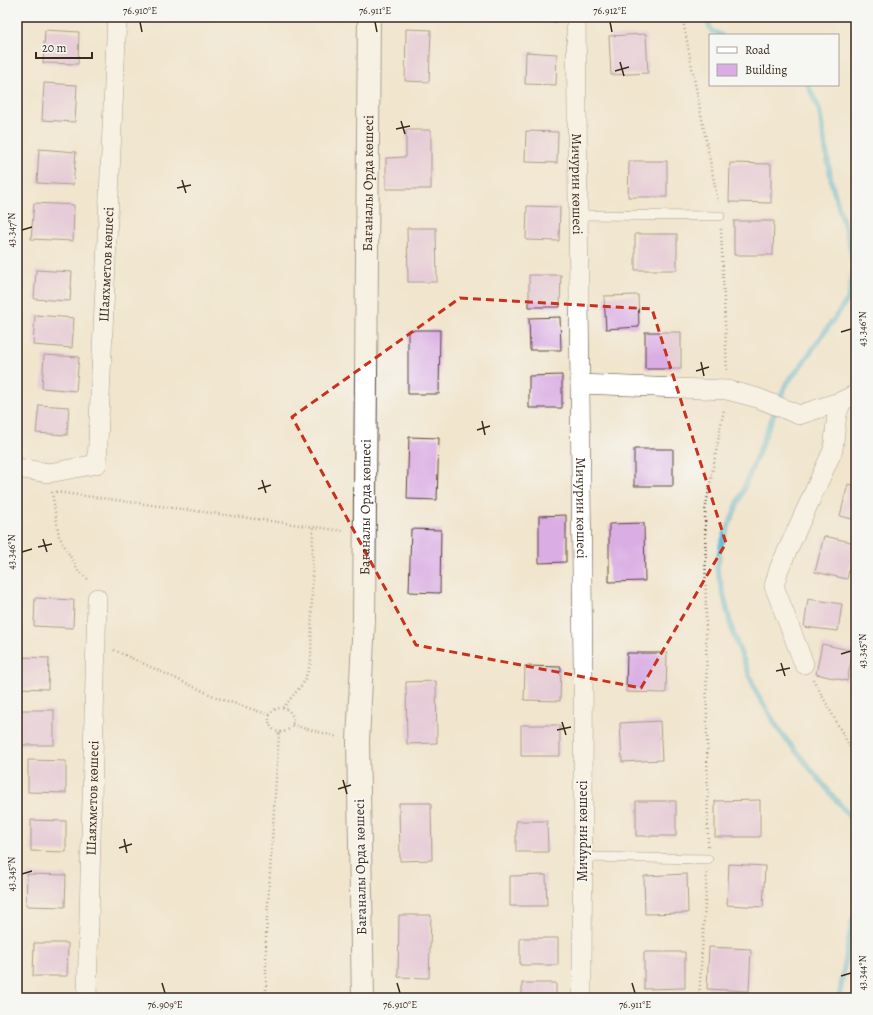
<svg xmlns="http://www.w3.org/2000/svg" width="873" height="1015" viewBox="0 0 873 1015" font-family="Alegreya,serif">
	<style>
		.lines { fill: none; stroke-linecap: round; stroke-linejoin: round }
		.stream { stroke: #56b5d4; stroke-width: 5.5 }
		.building { fill: #daaee4 }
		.service-casing { stroke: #564638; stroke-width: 10 }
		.minor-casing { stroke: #564638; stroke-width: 20 }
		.tertiary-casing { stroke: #564638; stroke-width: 24 }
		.path { stroke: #564638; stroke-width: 2.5; stroke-dasharray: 1 3; stroke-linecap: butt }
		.service { stroke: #fff; stroke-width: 9 }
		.minor { stroke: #fff; stroke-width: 19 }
		.tertiary { stroke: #fff; stroke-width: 22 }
		.marked { fill: none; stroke: #c8321e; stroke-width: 3; stroke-dasharray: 8 5; stroke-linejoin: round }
		.ticks { fill: none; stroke: #3b2a1e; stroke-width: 1.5 }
		.labels { text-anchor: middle; stroke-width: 3.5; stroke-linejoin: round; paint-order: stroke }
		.street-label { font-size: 14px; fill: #3b2a1e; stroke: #f6f6f2 }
		.neatline { fill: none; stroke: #3b2a1e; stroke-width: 1.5 }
		.ticks-label { font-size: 10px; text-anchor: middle; fill: #3b2a1e }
	</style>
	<rect width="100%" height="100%" fill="#f6f6f2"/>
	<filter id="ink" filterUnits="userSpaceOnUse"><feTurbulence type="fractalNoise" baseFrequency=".025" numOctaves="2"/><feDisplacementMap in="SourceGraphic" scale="8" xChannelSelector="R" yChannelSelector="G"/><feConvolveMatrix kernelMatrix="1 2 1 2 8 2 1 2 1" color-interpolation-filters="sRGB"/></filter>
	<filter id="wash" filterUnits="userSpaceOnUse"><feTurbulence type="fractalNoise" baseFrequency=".012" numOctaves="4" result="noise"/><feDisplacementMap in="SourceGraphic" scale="16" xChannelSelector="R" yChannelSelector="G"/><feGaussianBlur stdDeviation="0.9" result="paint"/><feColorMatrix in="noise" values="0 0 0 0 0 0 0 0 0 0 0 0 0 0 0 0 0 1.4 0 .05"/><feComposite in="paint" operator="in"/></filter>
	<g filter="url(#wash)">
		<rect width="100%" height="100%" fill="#f1e5ce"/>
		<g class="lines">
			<!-- stream -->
			<path class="stream" d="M705,17l7,14 9,4
				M808,85l11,24 13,76 17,56 5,26 -6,32 -48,68 -14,17 -65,161 -4,24 16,64 23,59 25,41 75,91
				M839,998l13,-76 4,-11"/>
		</g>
		<g id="blocks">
			<!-- building -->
			<path class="building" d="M523,17h34v5h-34z
				M406,29l25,1 -2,52 -24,-1z
				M45,30l34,2 -1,32 -35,-1z
				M646,34l2,39 -37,2 -2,-39z
				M526,52l31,2 -1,31 -31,-1z
				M44,83l33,2 -2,37 -33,-2z
				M406,130h25v59h-45v-31l20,-1z
				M526,131l32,1 -1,31 -32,-1z
				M39,149l37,3 -3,33 -36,-2z
				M629,161h38v36h-39z
				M730,163l41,1v39l-42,-1z
				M34,203l40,2 -1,36 -42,-2z
				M527,206l33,1 -1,34 -33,-1z
				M734,221h40l-1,34h-39z
				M407,228h29l1,54h-29z
				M635,234h42v36h-42z
				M36,270l36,2 -2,29 -36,-2z
				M529,275h32l-1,32h-31z
				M638,295l1,32 -33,2 -2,-33z
				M35,315l39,3 -2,30 -39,-3z
				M560,317l1,33h-31l-1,-32z
				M408,330h32l-1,64h-31z
				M645,332h36v37h-36z
				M44,355l35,2 -3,34 -34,-3z
				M562,375v33h-33v-32z
				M39,405l30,2 -2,28 -31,-2z
				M409,437l30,1 -2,62 -30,-1z
				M634,449h39v37h-39z
				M848,484l8,2v34l-16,-4z
				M566,515v47l-27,1v-47z
				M644,523l1,58 -36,1v-58z
				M411,529l30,1 -1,63 -31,-1z
				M824,536l31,7 -8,36 -32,-7z
				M35,598l39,2 -1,28 -39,-2z
				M808,599l34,5 -4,27 -34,-4z
				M822,644l31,7 -6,30 -31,-7z
				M627,653h40l-1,40 -40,-1z
				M17,657l32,1 -1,31 -31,-1z
				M525,666l36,1 -1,34 -36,-1z
				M436,681l1,62 -30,1 -1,-62z
				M17,710h37v35h-37z
				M660,721l2,39 -40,2 -2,-39z
				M521,725h39v31h-39z
				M28,760l38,1v32l-38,-1z
				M760,800v37h-45v-36z
				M636,801h40v35h-40z
				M399,803h32l1,57 -32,1z
				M31,820l35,1v31l-35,-1z
				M516,821h31l1,31h-32z
				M729,864l36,2 -2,41 -36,-2z
				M27,874l39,1 -1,32 -39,-1z
				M687,874l1,39 -43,1 -1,-38z
				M546,875l1,31h-37v-30z
				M399,915h32l-2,63 -31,-1z
				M520,938h38v27h-38z
				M34,943h34l-1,33h-34z
				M709,947l42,2 -2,42 -42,-2z
				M644,952h41v36l-41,1z
				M522,983h34v15h-34z"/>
		</g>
	</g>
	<g filter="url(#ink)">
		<use href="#blocks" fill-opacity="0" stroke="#564638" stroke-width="1"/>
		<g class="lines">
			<!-- service casing -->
			<g class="service-casing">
				<path id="service" d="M577,215l143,1
					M582,857l126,2"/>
			</g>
			<!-- minor casing -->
			<g class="minor-casing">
				<g id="minor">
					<path id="s1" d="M576,17c1,217 6,434 7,651 1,110 -1,220 -1,330"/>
					<path d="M580,384l147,6 31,8 41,17 43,-14 14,-7"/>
					<path id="s2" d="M17,468l32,5 48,-9 20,-447"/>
					<path d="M804,664l-30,-78 5,-17 54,-119 4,-36 5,-13"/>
					<path id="s3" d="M87,998l10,-400"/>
				</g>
			</g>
			<!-- tertiary casing -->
			<g class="tertiary-casing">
				<g id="tertiary">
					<path id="s4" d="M363,998l-5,-257 6,-122 5,-602"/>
				</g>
			</g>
			<!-- path -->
			<path class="path" d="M684,17v9l34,176
				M721,229l6,143
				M52,492l7,44 20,36 11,9
				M56,492l288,39
				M114,650l104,48 52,17
				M813,679l43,79
				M283,708l21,-26 7,-20 2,-136
				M269 720a12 12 0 1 1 24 0a12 12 0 1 1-24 0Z
				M292,725l46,12
				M708,846l-3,-335 19,-102
				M266,998v-64l13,-202
				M699,998l8,-125"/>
			<!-- service -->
			<use href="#service" class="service"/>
			<!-- minor -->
			<use href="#minor" class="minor"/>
			<!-- tertiary -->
			<use href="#tertiary" class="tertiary"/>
		</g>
	</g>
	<!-- marked area -->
	<path d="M0 0H873V1015H0ZM460,298l192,11 74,234 -85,145 -225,-43 -124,-228z" fill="#f1e5ce" fill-opacity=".55" fill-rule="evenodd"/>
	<path class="marked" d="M460,298l192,11 74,234 -85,145 -225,-43 -124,-228z"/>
	<!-- ticks -->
	<path class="ticks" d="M140,22l2,10M375,22l2,10M610,22l2,10M620,62l4,14M615,71l14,-4M401,121l4,13M396,129l14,-3M182,180l4,13M177,188l14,-3M22,230l10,-3M841,332l10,-3M701,362l3,14M696,371l13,-4M482,421l3,14M477,430l13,-4M262,480l4,13M258,489l13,-4M43,539l4,13M38,547l14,-3M22,552l10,-3M841,654l10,-3M781,663l4,13M776,671l14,-3M562,722l4,13M557,730l14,-3M343,780l4,14M338,789l13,-4M124,839l3,14M119,848l13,-4M22,874l10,-3M841,976l10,-3M162,983l3,10M397,983l3,10M632,983l3,10"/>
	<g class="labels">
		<!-- street labels -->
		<g class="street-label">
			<text dy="5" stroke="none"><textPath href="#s4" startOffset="815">Бағаналы Орда көшесі</textPath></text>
			<text dy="5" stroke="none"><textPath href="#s1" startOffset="167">Мичурин көшесі</textPath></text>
			<text dy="5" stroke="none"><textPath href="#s2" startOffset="281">Шаяхметов көшесі</textPath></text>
			<text dy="5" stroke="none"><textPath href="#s1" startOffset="491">Мичурин көшесі</textPath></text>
			<text dy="5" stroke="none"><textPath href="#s4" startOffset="491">Бағаналы Орда көшесі</textPath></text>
			<text dy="5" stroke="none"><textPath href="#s3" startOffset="200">Шаяхметов көшесі</textPath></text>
			<text transform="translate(582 831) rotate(-90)" y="5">Мичурин көшесі</text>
			<text transform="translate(360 867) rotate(-91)" y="5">Бағаналы Орда көшесі</text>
		</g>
	</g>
	<!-- margin -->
	<rect width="873" height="1015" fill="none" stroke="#f6f6f2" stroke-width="44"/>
	<!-- legend -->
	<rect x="709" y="34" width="130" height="52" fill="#f6f6f2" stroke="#aba49d"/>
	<rect x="717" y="47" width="20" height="6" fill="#ffffff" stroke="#aba49d"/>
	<text x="745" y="54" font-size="12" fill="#3b2a1e">Road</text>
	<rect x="717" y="64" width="20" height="12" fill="#daaee4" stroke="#aba49d"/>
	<text x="745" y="74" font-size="12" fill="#3b2a1e">Building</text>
	<!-- scale -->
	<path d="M36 52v6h56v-6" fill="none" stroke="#3b2a1e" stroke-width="2"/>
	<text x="42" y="52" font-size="12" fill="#3b2a1e" stroke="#f6f6f2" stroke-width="3" paint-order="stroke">20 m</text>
	<rect x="22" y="22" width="829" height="971" class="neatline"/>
	<g class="ticks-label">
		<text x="140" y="14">76.910°E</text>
		<text x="375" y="14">76.911°E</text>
		<text x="610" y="14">76.912°E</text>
		<text transform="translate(11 230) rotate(-90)" y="4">43.347°N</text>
		<text transform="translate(862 329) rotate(-90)" y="4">43.346°N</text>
		<text transform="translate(11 552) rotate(-90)" y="4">43.346°N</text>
		<text transform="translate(862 651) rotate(-90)" y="4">43.345°N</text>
		<text transform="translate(11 874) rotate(-90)" y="4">43.345°N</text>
		<text transform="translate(862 973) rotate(-90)" y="4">43.344°N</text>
		<text x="165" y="1008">76.909°E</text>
		<text x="400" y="1008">76.910°E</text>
		<text x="635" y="1008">76.911°E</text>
	</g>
</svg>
